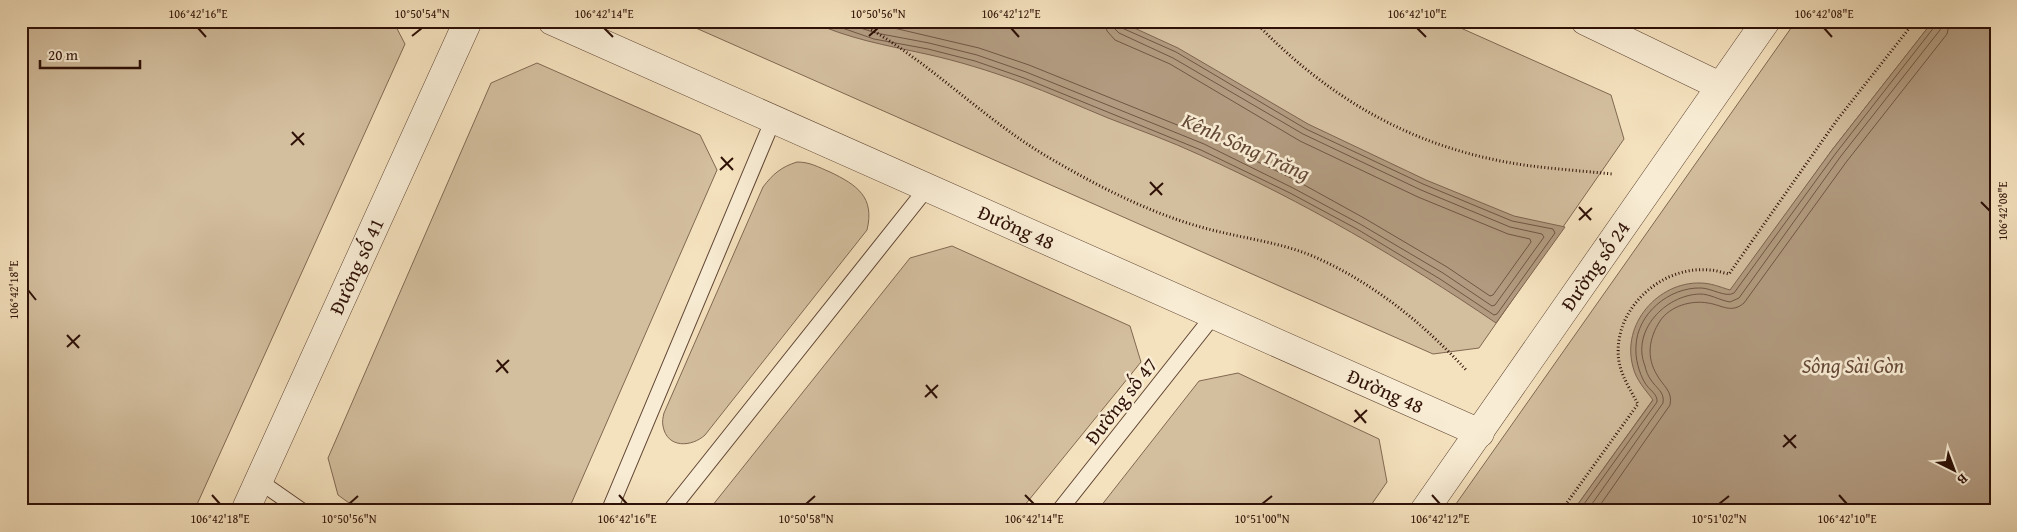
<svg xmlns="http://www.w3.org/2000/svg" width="2017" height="532" viewBox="0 0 2017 532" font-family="'Gentium Book Plus',serif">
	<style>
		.green { fill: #d3be9e; stroke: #816852 }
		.water { fill: #b19a7f; stroke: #7d634f }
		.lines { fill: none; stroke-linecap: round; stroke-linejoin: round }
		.shore { stroke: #705643; stroke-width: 1 }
		.service-casing { stroke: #604534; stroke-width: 17 }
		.minor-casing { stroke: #604534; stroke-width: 29 }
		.tertiary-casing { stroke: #604534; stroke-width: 29 }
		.path { stroke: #2f1107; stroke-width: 3; stroke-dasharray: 1 2.5; stroke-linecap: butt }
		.service { stroke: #f8ecd4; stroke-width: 15 }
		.minor { stroke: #f8ecd4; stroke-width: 28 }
		.tertiary { stroke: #f8ecd4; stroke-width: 28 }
		.ticks { fill: none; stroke: #2f1107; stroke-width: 2 }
		.labels { text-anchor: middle; stroke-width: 5; stroke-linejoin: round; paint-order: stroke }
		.street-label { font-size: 20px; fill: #2f1107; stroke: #f8ecd4 }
		.water-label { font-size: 21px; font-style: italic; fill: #634837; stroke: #f8ecd4 }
		.neatline { fill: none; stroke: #2f1107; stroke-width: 2 }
		.ticks-label { font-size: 12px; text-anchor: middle; fill: #2f1107 }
	</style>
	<rect width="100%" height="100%" fill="#f4e1bd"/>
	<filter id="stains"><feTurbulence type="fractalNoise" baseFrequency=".004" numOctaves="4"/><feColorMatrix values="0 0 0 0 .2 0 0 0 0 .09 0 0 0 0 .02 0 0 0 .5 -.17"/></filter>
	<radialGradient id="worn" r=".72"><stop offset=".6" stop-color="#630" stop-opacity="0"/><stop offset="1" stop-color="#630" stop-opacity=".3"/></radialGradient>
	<!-- green -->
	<path class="green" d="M21,21h372l12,23 -211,467h-173z
		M680,21h765l166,74 13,44 -145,209 -46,6z
		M1796,21h137l-101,129 -259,361h-122z
		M537,63l163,72 17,35 -149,341h-208l-22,-16 -10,-37 163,-375z
		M797,162c13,0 21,5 33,10 27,13 45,25 37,58l-162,205c-13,12 -38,14 -42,-9 -1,-4 0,-9 1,-13l99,-226c10,-13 18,-20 34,-25z
		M952,246l178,80 11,36 -121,149h-312l202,-253z
		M1238,373l141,66 8,43 -20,29h-270l102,-130z"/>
	<!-- water -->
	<path class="water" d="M810,21h309l59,27 130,76 118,56 88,36 51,11 -69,96c-94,-64 -192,-121 -296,-168 -30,-14 -61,-25 -92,-37 -29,-12 -58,-25 -88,-36 -30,-11 -62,-21 -94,-28 -41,-9 -77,-15 -116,-33z
		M1933,21h63v490h-423l80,-111c-8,-11 -17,-20 -20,-33 -12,-43 25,-85 67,-84 11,0 20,4 30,7l102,-140z"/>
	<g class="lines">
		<!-- shore -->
		<path class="shore" d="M822,21l52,18 54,10 47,12 49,17 177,72 89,43 67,36 83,50 54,36 3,-1 58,-81 -2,-4 -41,-8 -89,-37 -117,-55 -130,-77 -54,-24 -3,-7
			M839,21l37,12 53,10 48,12 49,17 178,72 89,44 67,36 83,49 49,33 3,-1 49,-68 -2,-3 -32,-7 -89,-37 -118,-56 -130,-76 -54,-25 -5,-5 -1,-7
			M864,21l115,27 50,17 178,72 90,44 67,37 83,49 43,29 3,-1 38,-53 -1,-3 -22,-5 -90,-37 -118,-56 -130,-77 -55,-24 -8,-9 -2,-10
			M1579,511l78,-109c1,-8 -8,-12 -12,-19 -6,-10 -10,-25 -9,-37 1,-32 33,-59 65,-58 10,0 25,10 33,5l102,-140 99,-127 1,-5
			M1587,511l76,-108c2,-11 -7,-15 -12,-23 -3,-4 -5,-9 -6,-14 -14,-35 20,-71 55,-72 10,0 19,6 30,8l9,-4 102,-142 99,-126 3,-9
			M1596,511l74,-106c3,-14 -7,-19 -13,-30 -11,-18 -8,-37 3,-54 10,-15 31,-21 48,-18 14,2 23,11 36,0l103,-142 100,-127 3,-13"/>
		<!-- service casing -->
		<g class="service-casing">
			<path id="service" d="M259,481l43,30
				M609,511l164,-391
				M670,511l257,-323
				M1059,511l155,-196"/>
		</g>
		<!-- minor casing -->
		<g class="minor-casing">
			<g id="minor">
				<path id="s1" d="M552,21l928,412"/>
				<path d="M1585,21l135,65"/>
				<path id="s2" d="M245,511l223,-490"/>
			</g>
		</g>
		<!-- tertiary casing -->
		<g class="tertiary-casing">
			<g id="tertiary">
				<path id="s3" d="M1424,511l342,-490"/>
			</g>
		</g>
		<!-- path -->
		<path class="path" d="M856,21c72,38 127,99 197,139 50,29 103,56 159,70 35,9 72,13 105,28 58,26 108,67 150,113
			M1254,21c76,79 161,128 270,144 29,4 59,6 88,9
			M1561,511l77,-107c-7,-13 -16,-27 -19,-42 -8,-51 41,-97 91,-92 6,0 13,3 19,4l108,-154 78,-99"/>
		<!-- service -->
		<use href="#service" class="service"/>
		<!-- minor -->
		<use href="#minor" class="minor"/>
		<!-- tertiary -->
		<use href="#tertiary" class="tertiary"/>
	</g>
	<!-- ticks -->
	<path class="ticks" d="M198,28l8,9M604,28l9,9M1011,28l8,9M1417,28l9,9M1824,28l8,9M412,36l10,-8M869,36l9,-8M292,132l12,13M291,145l13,-12M721,157l12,13M720,170l13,-12M1150,182l12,13M1150,195l13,-12M1981,202l9,9M1579,207l12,13M1579,220l13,-12M28,290l8,10M67,335l12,13M67,347l13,-12M497,360l11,13M496,372l13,-12M926,385l11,13M925,397l13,-12M1355,410l11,13M1354,422l13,-12M1784,435l12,13M1783,447l13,-12M212,495l8,9M619,495l8,9M1025,495l9,9M1432,495l8,9M1839,495l8,9M349,504l9,-8M806,504l9,-8M1262,504l10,-8M1719,504l10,-8"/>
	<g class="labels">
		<!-- street labels -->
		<g class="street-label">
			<text dy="7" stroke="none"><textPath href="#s1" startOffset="508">Đường 48</textPath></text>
			<text dy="7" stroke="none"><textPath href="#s2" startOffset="269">Đường số 41</textPath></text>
			<text dy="7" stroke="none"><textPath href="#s3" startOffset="299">Đường số 24</textPath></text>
			<text dy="7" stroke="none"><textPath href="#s1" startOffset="912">Đường 48</textPath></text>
			<text transform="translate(1121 401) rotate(-52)" y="7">Đường số 47</text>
		</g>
		<!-- water labels -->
		<g class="water-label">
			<text transform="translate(1246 147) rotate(24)" y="7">Kênh Sông Trăng</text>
			<text x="1853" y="373">Sông Sài Gòn</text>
		</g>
	</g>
	<!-- margin -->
	<rect width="2017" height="532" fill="none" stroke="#f4e1bd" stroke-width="55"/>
	<!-- north arrow -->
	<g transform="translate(1954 470) rotate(138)" stroke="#f8ecd4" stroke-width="4" paint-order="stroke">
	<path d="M0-4L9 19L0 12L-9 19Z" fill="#2f1107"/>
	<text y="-8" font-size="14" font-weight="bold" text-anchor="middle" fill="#2f1107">B</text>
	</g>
	<!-- scale -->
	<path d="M40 60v8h100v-8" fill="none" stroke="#2f1107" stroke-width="2.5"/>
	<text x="48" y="60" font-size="15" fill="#2f1107" stroke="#f8ecd4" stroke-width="4" paint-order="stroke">20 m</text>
	<rect x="28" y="28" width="1962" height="476" class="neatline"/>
	<g class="ticks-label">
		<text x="198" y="18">106°42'16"E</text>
		<text x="422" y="18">10°50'54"N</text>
		<text x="604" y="18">106°42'14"E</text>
		<text x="878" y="18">10°50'56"N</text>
		<text x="1011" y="18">106°42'12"E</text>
		<text x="1417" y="18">106°42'10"E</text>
		<text x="1824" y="18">106°42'08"E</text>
		<text transform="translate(2003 211) rotate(-90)" y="4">106°42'08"E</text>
		<text transform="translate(14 290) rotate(-90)" y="4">106°42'18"E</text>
		<text x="220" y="523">106°42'18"E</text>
		<text x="349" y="523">10°50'56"N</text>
		<text x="627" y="523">106°42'16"E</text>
		<text x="806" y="523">10°50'58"N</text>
		<text x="1034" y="523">106°42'14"E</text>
		<text x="1262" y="523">10°51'00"N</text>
		<text x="1440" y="523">106°42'12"E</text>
		<text x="1719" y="523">10°51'02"N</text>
		<text x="1847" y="523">106°42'10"E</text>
	</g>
	<rect width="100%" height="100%" filter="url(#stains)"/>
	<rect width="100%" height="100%" fill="url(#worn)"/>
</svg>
